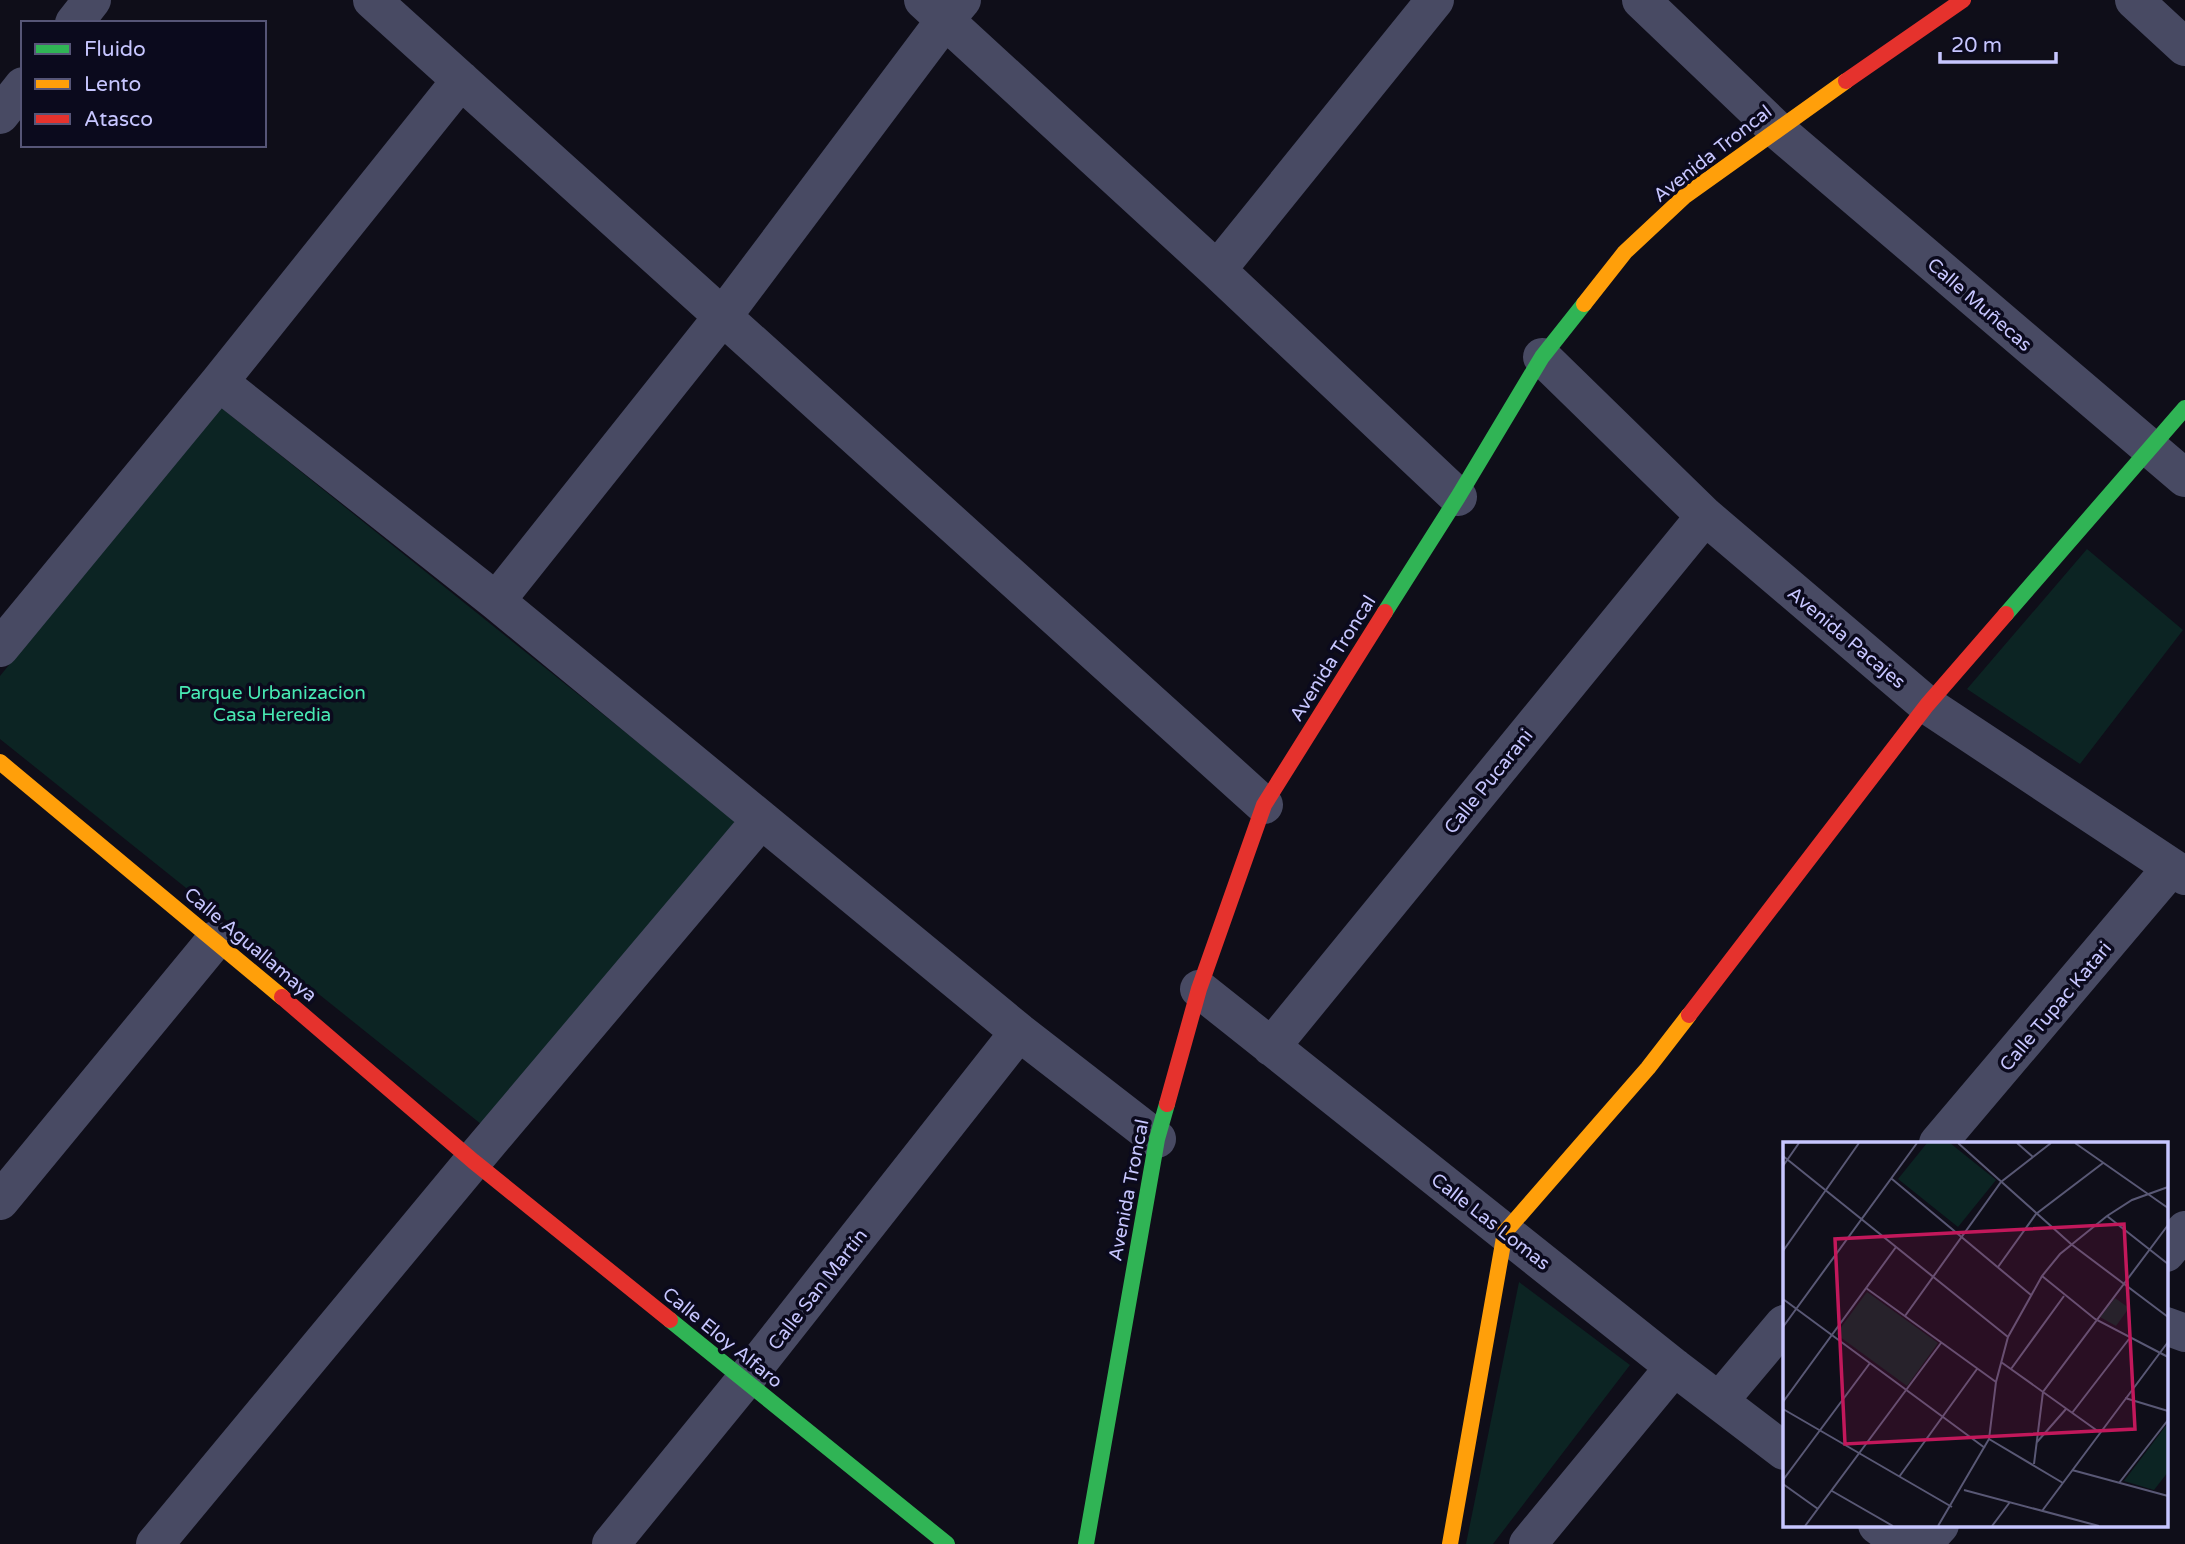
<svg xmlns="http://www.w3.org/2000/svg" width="2185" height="1544" viewBox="0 0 2185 1544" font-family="'Varela Round',sans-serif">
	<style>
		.green { fill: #0c2423 }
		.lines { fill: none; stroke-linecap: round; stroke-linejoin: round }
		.street { stroke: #484a63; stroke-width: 38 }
		.fast { stroke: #30b455; stroke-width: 16 }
		.slow { stroke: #ff9f0a; stroke-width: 16 }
		.jam { stroke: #e5322d; stroke-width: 16 }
		.labels { text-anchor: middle; stroke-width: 7; stroke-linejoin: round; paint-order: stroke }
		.street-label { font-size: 19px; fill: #c7c6ff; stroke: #0b0a1d }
		.park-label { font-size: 19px; fill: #48e9b3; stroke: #0b0a1d }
		.inset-road { fill: none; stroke: #595875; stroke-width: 2 }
		.view { fill: #c2185b; fill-opacity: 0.15; stroke: #c2185b; stroke-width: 3.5 }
		.inset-edge { fill: none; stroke: #c7c6ff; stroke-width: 3.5 }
	</style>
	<rect width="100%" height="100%" fill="#0f0e19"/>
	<!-- green -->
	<path class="green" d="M219,406l517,415 -250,307 -486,-389v-63z
		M2087,549l96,81 -103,134 -113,-75z
		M1519,1282l111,83 -137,179h-27z"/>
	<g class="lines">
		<!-- street -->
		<path class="street" d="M372,0l892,805
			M923,0l294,270 241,227
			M1641,0l135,129 409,349
			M2134,0l51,47
			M74,23l18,-23
			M0,115l23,-29
			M1217,270l218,-270
			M1542,357l163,159 222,189 258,171
			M219,382l277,219 523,431 138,107
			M496,601l227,-285 222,-296 17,-20
			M0,648l219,-266 242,-302
			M1199,989l475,378 110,84
			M1271,1047l434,-531
			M1938,1143l233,-275
			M0,1201l215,-261
			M2166,1253l19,-23
			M2166,1326l19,7
			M1720,1400l64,-76
			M1877,1525l25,19
			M155,1544l318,-383 287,-340
			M611,1544l133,-163 275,-349
			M1528,1544l146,-177
			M1923,1544l17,-19"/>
		<!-- fast -->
		<path class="fast" d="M1385,612l73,-115 84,-140 42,-53
			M2006,614l179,-206
			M670,1320l277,224
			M1086,1544l71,-405 10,-35"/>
		<!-- slow -->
		<path class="slow" d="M1584,304l41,-52 60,-56 161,-115
			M0,762l282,235
			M1450,1544l55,-312 143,-164 41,-53"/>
		<!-- jam -->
		<path class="jam" d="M1846,81l117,-81
			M282,997l191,164 197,159
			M1689,1015l238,-310 79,-91
			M1167,1104l32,-115 65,-184 121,-193"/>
	</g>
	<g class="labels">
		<!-- street labels -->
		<g class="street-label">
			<text transform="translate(1712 153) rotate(-38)" y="7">Avenida Troncal</text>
			<text transform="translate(1980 304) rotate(41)" y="7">Calle Muñecas</text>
			<text transform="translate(1847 637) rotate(40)" y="7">Avenida Pacajes</text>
			<text transform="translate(1332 658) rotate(-58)" y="7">Avenida Troncal</text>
			<text transform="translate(1488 781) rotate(-51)" y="7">Calle Pucarani</text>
			<text transform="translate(251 944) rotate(40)" y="7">Calle Aguallamaya</text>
			<text transform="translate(2055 1006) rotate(-50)" y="7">Calle Tupac Katari</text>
			<text transform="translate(1128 1190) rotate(-79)" y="7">Avenida Troncal</text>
			<text transform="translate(1491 1221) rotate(38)" y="7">Calle Las Lomas</text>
			<text transform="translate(817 1289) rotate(-52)" y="7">Calle San Martín</text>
			<text transform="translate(723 1337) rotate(39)" y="7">Calle Eloy Alfaro</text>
		</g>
		<!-- park labels -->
		<g class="park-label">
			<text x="272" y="699">Parque Urbanizacion<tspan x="272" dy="22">Casa Heredia</tspan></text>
		</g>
	</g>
	<!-- overview -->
	<g transform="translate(1783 1142)">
		<rect width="385" height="385" fill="#0f0e19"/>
		<path d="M144,1h23l46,37 -38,47 -60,-48zM84,150l71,51 -31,43 -71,-52zM332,156l14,10 -13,18 -16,-9zM385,281v49l-14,18 -30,-9z" fill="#0c2423"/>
		<path class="inset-road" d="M175,1l113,101 97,73M234,1l16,14M292,1l93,65M0,14l225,181M0,24l16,-23M109,37l139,116M324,74l61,48M0,109l76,-108M215,125l38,-53 67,-51M259,134l53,43 73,38M83,146l130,94M0,157l202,149M122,174l96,-134 50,-39M0,185l134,-184M218,220l98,70M228,227l53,-73M342,256l43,13M0,260l113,-155M0,267l169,98M289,271l57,-74M206,297l74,44M254,300l29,-33M251,322l9,-72 125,-167M289,328l96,26M116,335l78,-108M0,338l87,-117M336,341l49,-63M0,342l35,25M181,348l135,36M49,349l61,35M259,369l126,-169M22,384l136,-183M155,384l51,-87 7,-57 12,-45 34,-61 18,-22 47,-38 25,-16 36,-13M209,384l18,-24"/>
		<path class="view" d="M341,82l11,205 -290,15 -10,-205z"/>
		<rect width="385" height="385" class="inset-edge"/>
	</g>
	<!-- legend -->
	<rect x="21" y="21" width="245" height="126" fill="#0b0a1d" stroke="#565577" stroke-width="2"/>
	<rect x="35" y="44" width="35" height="10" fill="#30b455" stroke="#565577" stroke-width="2"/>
	<text x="84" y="56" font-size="21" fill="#c7c6ff">Fluido</text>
	<rect x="35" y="79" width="35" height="10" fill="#ff9f0a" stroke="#565577" stroke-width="2"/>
	<text x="84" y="91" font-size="21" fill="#c7c6ff">Lento</text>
	<rect x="35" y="114" width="35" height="10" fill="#e5322d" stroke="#565577" stroke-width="2"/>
	<text x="84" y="126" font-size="21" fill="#c7c6ff">Atasco</text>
	<!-- scale -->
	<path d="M1940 52v10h116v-10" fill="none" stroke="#c7c6ff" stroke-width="3.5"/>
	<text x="1951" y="52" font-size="21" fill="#c7c6ff" stroke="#0b0a1d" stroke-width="5" paint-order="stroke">20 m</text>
</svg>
